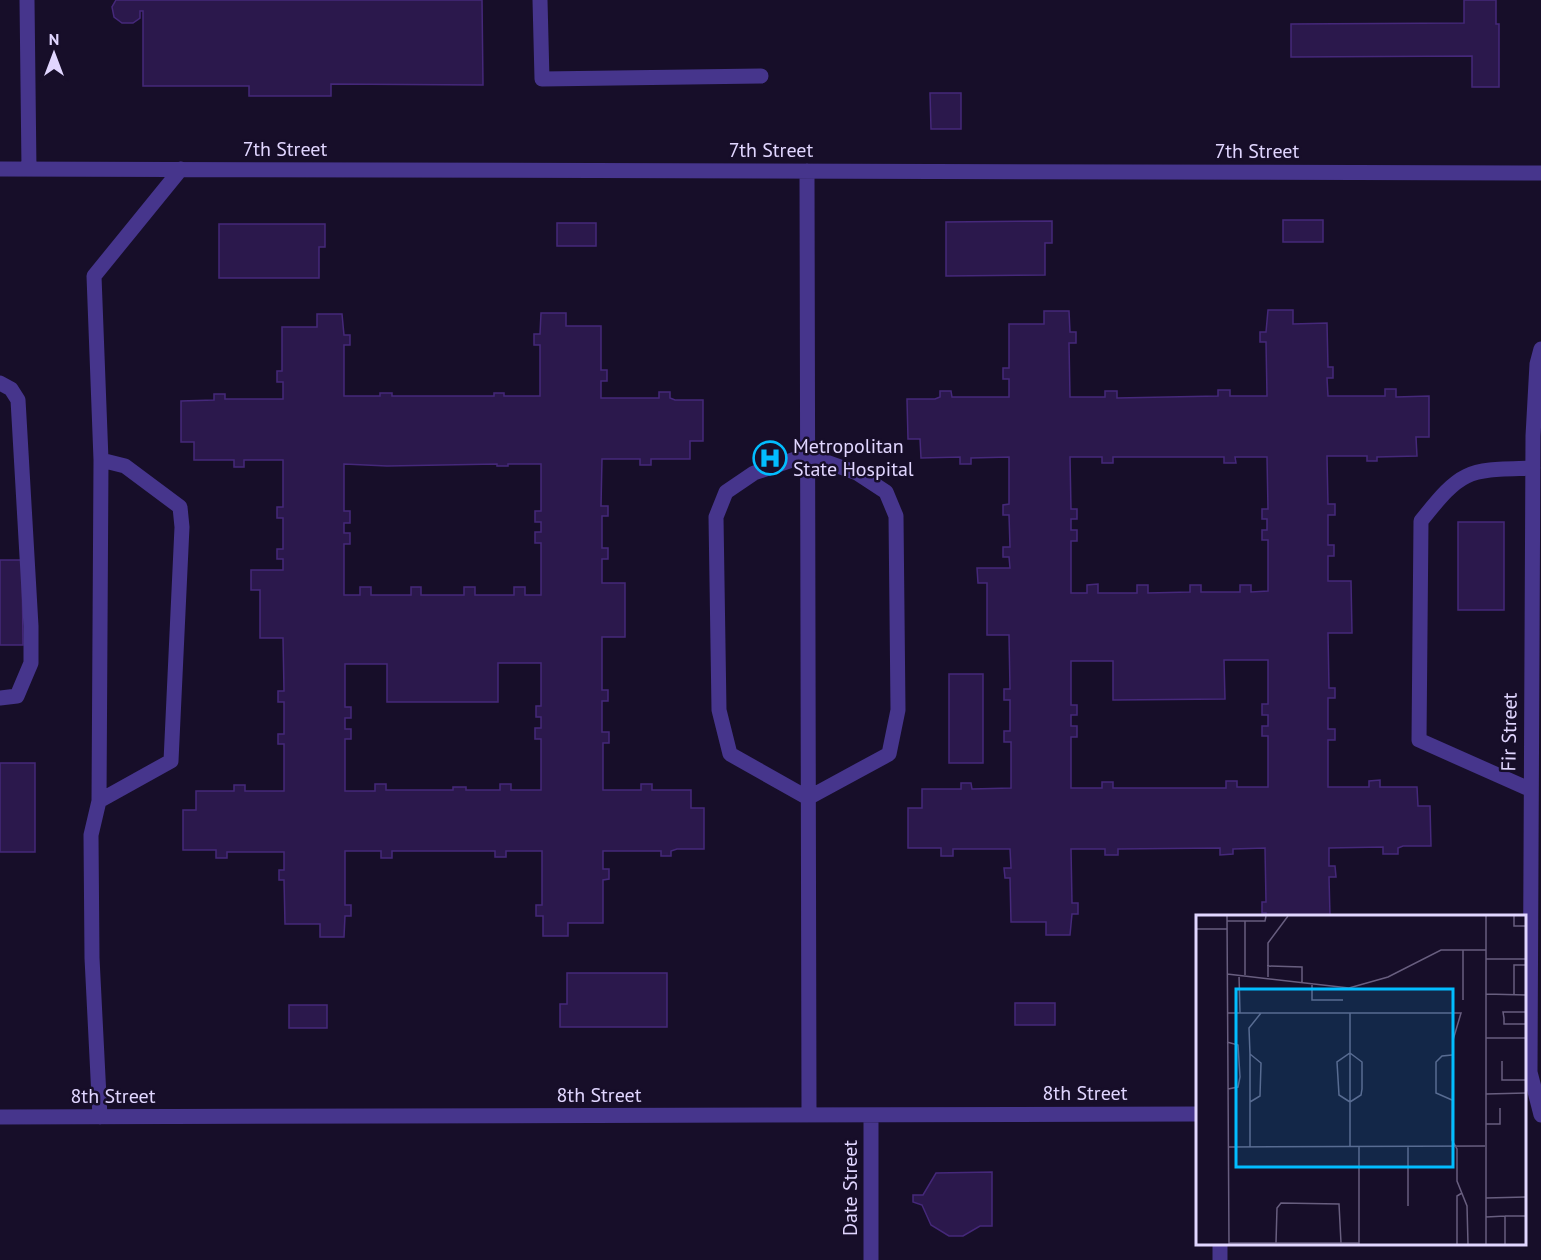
<svg xmlns="http://www.w3.org/2000/svg" width="1541" height="1260" viewBox="0 0 1541 1260" font-family="'PT Sans',sans-serif">
	<style>
		.building { fill: #2b184c; stroke: #45287a; stroke-width: 1.5; fill-rule: evenodd }
		.lines { fill: none; stroke-linecap: round; stroke-linejoin: round }
		.minor { stroke: #46358c; stroke-width: 15 }
		.labels { text-anchor: middle; stroke-width: 5; stroke-linejoin: round; paint-order: stroke }
		.street-label { font-size: 20px; fill: #e1d6ff; stroke: #170e29 }
		.poi-label { font-size: 20px; fill: #e1d6ff; stroke: #170e29; text-anchor: start }
		.inset-road { fill: none; stroke: #685e7f; stroke-width: 1.5 }
		.view { fill: #02bdff; fill-opacity: 0.15; stroke: #02bdff; stroke-width: 3 }
		.inset-edge { fill: none; stroke: #e1d6ff; stroke-width: 3 }
	</style>
	<rect width="100%" height="100%" fill="#170e29"/>
	<!-- building -->
	<path class="building" d="M116,0h366l1,85 -152,-1v12h-82v-10h-106v-75h-3v7l-7,5h-11l-8,-6 -2,-10z
		M1464,0h32v24h3v63h-27v-31l-181,1v-33l173,-1z
		M930,93h31v36h-30z
		M1283,220h40v22h-40z
		M1052,221v22h-7v32l-99,1v-54z
		M557,223h39v23h-39z
		M219,224h106v23h-6v31h-100z
		M1268,310h25v14l34,-1 1,44h5v11h-6l1,18h57v-7h11v8l33,-1v41h-13l1,19 -40,1v4h-10v-5h-40l1,48h7v11h-7v30h6v11h-6v25h23l1,52h-24l1,55h6v10h-7v31h7v11h-7v47h41v-6l11,-1v7h37l1,19h12l1,40h-28l-5,2v6h-15v-7l-54,1v18h6l1,11h-7l1,39h-64v-3h-4v-11h4l-1,-54 -32,1v5l-13,1v-7l-102,1v6h-13v-6h-34l1,54h6v11h-6l-2,21h-24v-13h-35l-1,-44h-5l-1,-10h7l-1,-19h-57v7h-12v-8h-33v-40h14v-19h39v-6h10l1,6 39,-1v-46h-7v-11h6v-31h-6v-11h6l-1,-54h-22v-52h-9l-1,-15h33l-1,-11h-6v-10h7l-1,-32h-6v-10l6,-1v-47l-38,1v6h-11v-7l-39,1 -1,-19h-12l-1,-40h28l5,-2v-6h11l1,6h57v-18h-6v-11h6v-44h35v-13h25l1,21h6v11h-7l1,54h35v-6h12v7l101,-2v-6h12v6h37l-1,-54h-6v-10h6zM1070,457h32v6h11v-6h111v6h12l-1,-6h32l1,52h-6v10h5v11h-5v10h6v51l-17,1v-7h-11v7h-39v-7h-11v7l-42,1v-8h-11v8h-39v-9l-11,1v8h-16v-52h6v-11h-6v-11h6v-10h-6zM1224,660h44v44h-6v11h6v11h-6v10h6v51h-31v-6h-11v7h-113v-6h-11v6h-31v-51h6v-11h-6v-11h6v-10h-6v-44h42v39l112,-1z
		M541,313h25v13h35v44h6v11h-6v17h58v-6h11v6l5,2h28v41h-13v18h-39v6h-11v-6h-38l-1,47h7v10h-6v32h6v11h-6v24h23v54h-23v53h6v11h-6v31h7v11h-6v47h38v-6h11v6h39v18h13v41h-27l-6,2v5h-10v-5h-58v18h6v10l-6,1v43h-35v13h-25v-20h-7v-11h6v-54h-36v6h-11v-6h-103v7h-11v-7h-36v54h6v11h-6l-1,21h-24v-13h-35l-1,-44h-5v-10h5v-18h-57v6h-11v-8h-33v-40h13v-19h38v-6h11v6h39v-47h-6v-10h6v-32h-6v-11h6l-1,-53h-23v-48h-9v-20h32v-11h-6v-10h6v-31h-6v-11h6v-47h-39v7h-10v-7h-40v-18h-13v-41l33,-1v-6h11v5h58v-17h-6v-11h5v-44h35v-13h25l2,21h6v10h-6v51h36v-3h12v3h102v-3h10v3h36v-51h-6v-11h6zM344,464l43,2 110,-2v2h11v-2h33v47h-6v11h6v10h-6v11h6v52h-16v-8h-11v8h-39v-8h-11v8h-43v-8h-10v8h-40v-8h-11v8h-16v-51h6v-11h-6v-10h6v-12h-6zM498,663h43v43h-5v11h5v11h-6v11h6v51h-30v-6h-11v6h-34v-3h-13v3h-67v-6h-11v7h-30v-52h6v-10h-6v-11h6v-11h-6v-43h42v38h111z
		M1458,522h46v88h-46z
		M0,560h22l1,85h-23z
		M949,674h34v89h-34z
		M0,763h35v89h-35z
		M567,973h100v54h-107v-23h7z
		M1015,1003h40v22h-40z
		M289,1005h38v23h-38z
		M992,1172v54h-12l-17,10h-14l-18,-11 -9,-20 -9,-3v-7h10l13,-22z"/>
	<g class="lines">
		<!-- minor -->
		<path class="minor" d="M27,0l2,169
			M540,0l2,79 219,-3
			M0,169l1541,4
			M807,171l2,944
			M1541,349l-4,15 -4,72 -3,636 11,43
			M0,383l11,6 7,11 13,226v37l-14,33 -17,2
			M807,455l50,18 29,19 10,24 2,194 -9,44 -81,44 -78,-44 -11,-44 -3,-193 10,-25 28,-19z
			M1529,789l-110,-49 2,-219c42,-53 46,-51 112,-53
			M99,801l72,-40 11,-234 -2,-20 -55,-41 -24,-6 -7,-184 87,-107
			M871,1115v145
			M0,1117l1198,-3
			M100,1117l-8,-159 -1,-123 8,-34 2,-341
			M1220,1244v16"/>
	</g>
	<!-- icons -->
	<defs>
		<g id="hospital-ring" transform="scale(1.725)"><circle r="9.5" fill="#170e29" stroke="#02bdff" stroke-width="1.5"/><path d="M-5-5h3v3.5h4V-5h3V5h-3V1.5h-4V5h-3Z" fill="#02bdff"/></g>
	</defs>
	<g fill-rule="evenodd">
		<use href="#hospital-ring" x="770" y="458"/>
	</g>
	<g class="labels">
		<!-- street labels -->
		<g class="street-label">
			<text x="285" y="156">7th Street</text>
			<text x="771" y="157">7th Street</text>
			<text x="1257" y="158">7th Street</text>
			<text transform="translate(1509 732) rotate(-89)" y="7">Fir Street</text>
			<text x="1085" y="1100">8th Street</text>
			<text x="599" y="1102">8th Street</text>
			<text x="113" y="1103">8th Street</text>
			<text transform="translate(850 1188) rotate(-90)" y="7">Date Street</text>
		</g>
		<!-- poi labels -->
		<g class="poi-label">
			<text x="793" y="453">Metropolitan<tspan x="793" dy="23">State Hospital</tspan></text>
		</g>
	</g>
	<!-- overview -->
	<g transform="translate(1196 915)">
		<rect width="330" height="330" fill="#170e29"/>
		<path class="inset-road" d="M31,1l2,328M318,1v10h12M31,6h38l1,-5M49,6v54M0,14h31M267,35v50M290,44h40M71,51l35,1v15M31,59l122,14 39,-11 53,-27h45M43,60l1,38M72,62v-34l20,-27M116,68v17h31M290,79l40,1M318,79v-29h12M31,98h234l-8,27 -1,100 5,9v32l10,25 1,38M154,98v133M308,103v6h22M308,103l-1,-6h23M290,123h40M31,127l11,3 2,32 -2,10 -10,2M154,138l12,9v27l-1,6 -11,7 -11,-7 -2,-33zM306,146v19h24M290,179l40,-1M256,185l-16,-7v-31l6,-6 10,-1M54,187l10,-6 1,-33 -11,-9 -1,-26 12,-15M290,209h14v-16M163,231v98M212,231v60M32,232l257,-1M54,232v-93M290,283l40,-1M309,301h21M290,302l19,-1v28M33,328h130M80,328l1,-35 4,-5 58,1 2,39M261,329v-48l5,-3M290,329v-328"/>
		<path class="view" d="M40,74h217v178h-217z"/>
		<rect width="330" height="330" class="inset-edge"/>
	</g>
	<!-- north arrow -->
	<g transform="translate(54 54)" stroke="#170e29" stroke-width="4.5" paint-order="stroke">
	<path d="M0-4.5L10 22L0 15L-10 22Z" fill="#e1d6ff"/>
	<text y="-9" font-size="16" font-weight="bold" text-anchor="middle" fill="#e1d6ff">N</text>
	</g>
</svg>
